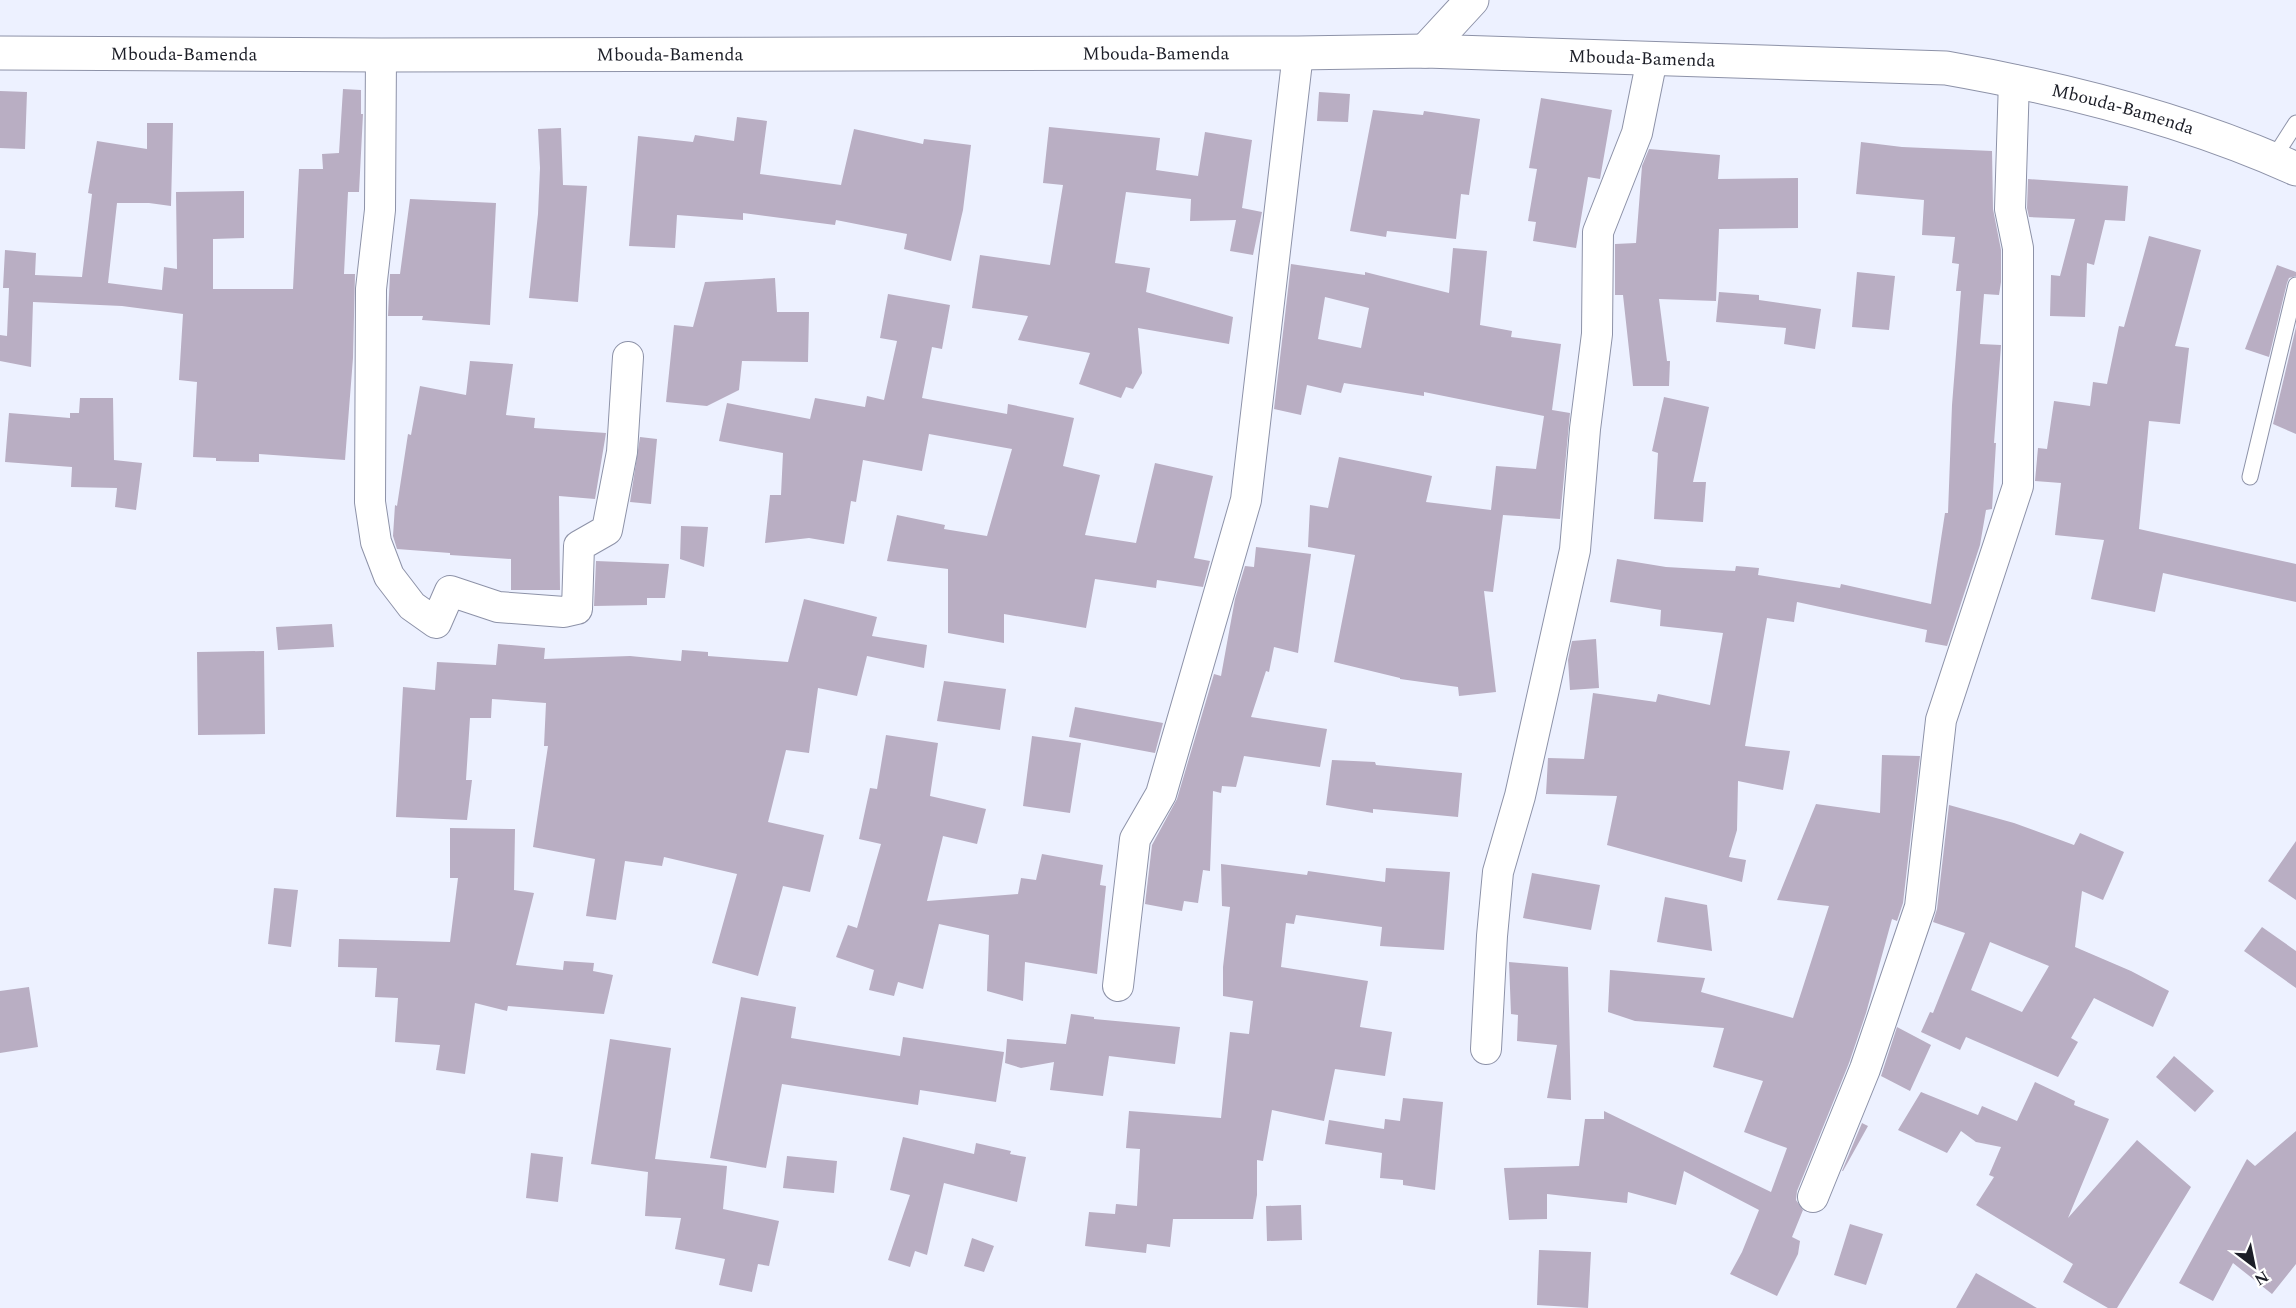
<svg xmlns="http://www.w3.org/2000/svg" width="2296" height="1308" viewBox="0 0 2296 1308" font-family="Spectral,serif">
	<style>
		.building { fill: #b9aec3; fill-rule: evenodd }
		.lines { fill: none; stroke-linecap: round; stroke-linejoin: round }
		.service-casing { stroke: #8d92a8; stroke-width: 17 }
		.minor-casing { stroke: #8d92a8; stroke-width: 32 }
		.tertiary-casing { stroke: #8d92a8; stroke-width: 35 }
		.trunk-casing { stroke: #8d92a8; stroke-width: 35 }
		.service { stroke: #fff; stroke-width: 15 }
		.minor { stroke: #fff; stroke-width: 30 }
		.tertiary { stroke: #fff; stroke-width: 33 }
		.trunk { stroke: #fff; stroke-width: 33 }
		.labels { text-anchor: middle; stroke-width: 4.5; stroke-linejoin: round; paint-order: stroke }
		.street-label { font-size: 18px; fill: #1c1e27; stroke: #fff }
	</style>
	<rect width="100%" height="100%" fill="#edf1ff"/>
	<!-- building -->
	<path class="building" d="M343,89l18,1v24h2l-4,78h-11l-4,82h11l-2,84 -8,102 -86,-6v8l-43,-1v-3l-23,-1 4,-75 -18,-2 4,-66 -61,-8 -89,-4 -2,65 -31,-6v-26l7,1 2,-48h-6l2,-38 31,3 -1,22 47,2 10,-83 -4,-1 9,-52 50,8v-26h26l-2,83 -22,-3h-32l-9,80 54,7 2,-23 13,2 -1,-77 68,-1v47l-31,1v50h80l6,-120h24l-1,-15 17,-1z
		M0,91l27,1 -2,57 -25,-1z
		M1319,92l31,2 -2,28 -31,-1z
		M1541,98l71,12 -12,69 -12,-2 -12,71 -43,-7 3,-19 -8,-1 9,-52 -8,-1z
		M1373,110l50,5 1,-4 56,8 -11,76 -8,-1 -5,45 -69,-8 -1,6 -36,-6z
		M737,117l30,4 -7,53 81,11 13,-56 69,15 1,-5 47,6 -8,65 -12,51 -47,-12 3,-15 -71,-14 -1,5 -92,-12v7l-66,-5 -2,33 -46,-2 9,-110 55,6 2,-7 39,6z
		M1049,127l111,11 -4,32 42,6 7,-44 47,8 -10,68 20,4 -9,43 -23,-4 6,-31 -46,1 1,-22 -65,-7 -11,71 35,5 -4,24 87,25 -4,27 -91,-16 4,45 -9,16 -7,-2 -5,11 -42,-14 11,-31 -72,-13 10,-24 -56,-8 8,-53 70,10 13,-80 -20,-2z
		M561,128l2,57 24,1 -9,116 -49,-4 9,-84 2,-46 -2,-39z
		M1861,142l41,5 90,4 1,58 8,41v32l-2,13 -15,-1 -4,50 21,1 -7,98h2l-4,66 -6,1 -6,35 -33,101 -22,-4 2,-12 -130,-28 -3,20 -27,-4 -22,128 45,5 -7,39 -45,-9 -1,49 -8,27 17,3 -4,22 -135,-37 10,-49 -71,-2 2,-36 36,1 9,-66 63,9 2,-8 52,11 13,-72 -63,-7 1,-16 -51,-8 7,-43 49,8 69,4 1,-5 23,2 -1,7 82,13 1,-4 90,20 14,-91h3l4,-108 9,-114h-5l3,-27 -7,-1 3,-26 -33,-2 2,-35 -68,-6z
		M1649,149l71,6 -2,24 80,-1v50l-79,1 -3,72 -57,-2 8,62h3l-1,25h-36l-10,-91h-8v-51l21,-1 6,-77z
		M2028,179l100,7 -3,35 -20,-1 -11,45 -7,-2 -2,54 -35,-1 1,-41 9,1 15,-57 -46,-2 -2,-9z
		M410,199l86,4 -6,122 -68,-5 1,-4h-35l2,-42h10z
		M2149,236l52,14 -26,96 14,2 -9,76 -31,-3 -10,108 157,35v38l-133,-29 -8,39 -64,-13 13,-59 -49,-5 6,-52 -26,-2 3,-33 9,1 7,-48 36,5 3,-24 14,2 12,-58 5,1z
		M1453,248l34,3 -7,74 32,6 -1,6 50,7 -9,66 18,3 -10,106 -57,-4 -10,77 -9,-1 12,101 -37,4 -1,-9 -58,-8v-1l-66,-16 21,-107 -47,-8 2,-42 18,3 11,-51 93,19 -6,26 65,8 5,-44 40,3 8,-53 -120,-24v4l-80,-13 -3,10 -34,-8 -6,30 -27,-6 17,-145 74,11v-3l84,21zM1325,297l44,11 -8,40 -43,-9z
		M2277,265l19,7v4l-7,2 -2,5 -18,74 -24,-8z
		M1857,272l38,4 -6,54 -37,-3z
		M775,278l2,34h32l-1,50 -66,-1 -3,29 -32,16 -41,-4 8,-77 19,2 12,-45z
		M1719,292l40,3v5l62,9 -6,40 -31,-5 2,-16 -70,-6z
		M888,294l62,11 -8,44 -10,-2 -10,51 85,16 1,-10 66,14 -11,48 37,9 -15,60 51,8 19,-80 58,13 -19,82 16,3 -7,26 -46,-7 -1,8 -61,-9 -9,49 -82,-14v29l-56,-10v-64l-61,-8 10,-46 48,10 -1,4 43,7 25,-87 -83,-15 -7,37 -59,-11 -7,42 -5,-1 -7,43 -35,-6 -44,5 5,-48h11l2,-42 -64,-12 8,-38 83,16 5,-21 50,9 2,-11 17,4 13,-59 -17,-3z
		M2296,327v107l-23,-10z
		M470,361l43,3 -7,51 29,3 -1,10 72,5 -11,66 -36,-3 1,94h-49v-31l-61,-4v-2l-53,-4 -4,-13 2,-31 2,1 11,-72 3,1 9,-49 46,9z
		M1664,397l45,10 -16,75h13l-3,40 -49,-3 4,-66 -6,-2z
		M80,398h33l1,62 28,3 -6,47 -21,-3 2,-19 -46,-1 1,-20 -67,-5 4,-49 61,5v-5h9z
		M640,437l17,2 -6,65 -21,-2z
		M681,526l27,1 -4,40 -24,-8z
		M1256,547l55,7 -13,99 -24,-6 -5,25 -3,-1 -15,46 76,12 -7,38 -76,-11 -8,31 -14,-1 -1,7 -8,-2 -3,80 -7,-1 -5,33 -14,-2 -2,10 -37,-7 7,-59 25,-46 37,-125 7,2 14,-77 10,-33 9,1z
		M596,561l73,3 -4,34h-18v7l-53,1z
		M804,599l73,18 -5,19 55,9 -3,23 -57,-12 -10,40 -39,-8 -9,65 -23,-3 -18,72 56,13 -14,57 -27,-6 -25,90 -46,-13 25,-89 -73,-17 -2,9 -37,-5 -9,59 -30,-4 9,-57 -62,-12 15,-101h-4l2,-43 -54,-4 -1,19h-21l-4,62h6l-5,40 -71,-3 7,-130 32,3 2,-28 59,3 2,-21 47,4 -1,11 86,-3 51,5 1,-11 26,2v4l80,6z
		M332,624l2,23 -56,3 -2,-23z
		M1596,639l3,49 -29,2 -2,-30 4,-19z
		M264,651l1,83 -67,1 -1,-83z
		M944,681l62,8 -6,41 -63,-9z
		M1075,707l88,16 -8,30 -86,-16z
		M886,735l52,8 -8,53 56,13 -9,35 -34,-8 -16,65 91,-7 3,-16 15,2 6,-26 61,11 -3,20 6,1 -9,88 -72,-12 -2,39 -36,-10 2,-56 -50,-11 -16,65 -25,-7 -4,14 -25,-6 5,-20 -38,-13 12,-32 9,3 24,-84 -22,-5 11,-51 7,1z
		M1032,736l49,7 -11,70 -47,-7z
		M1882,755l38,1 -17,147 -6,18 -5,-2 -26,94 -17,50 -52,128 -1,9 7,10 -11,27 8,4 -2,13 -21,42 -47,-22 12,-22 17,-42 -75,-39 -8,34 -48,-13 -1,11 -80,-9v25l-38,1 -5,-52 75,-2 6,-47h19v-8l167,81 16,-44 -43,-16 19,-51 -50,-14 11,-39 -89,-7 -27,-9 2,-42 95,8 -4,14 92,26 36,-112 -52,-6 39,-96 64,9z
		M1332,760l43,2 1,3 86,8 -4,44 -85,-8v4l-47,-8z
		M1949,805l65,18 60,22 6,-12 44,19 -21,48 -21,-9 -7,56 56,24 38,20 -16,36 -59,-29 -23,40 7,4 -20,35 -92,-40 -6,13 -39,-18 9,-20 3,1 32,-80 -32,-11 4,-13zM1990,942l59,24 -27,46 -51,-22z
		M450,828l65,1 -1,61 20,3 -18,72 47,5 1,-9 30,2 -1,8 20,4 -9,39 -96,-8 -1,5 -32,-8 -10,71 -29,-4 4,-25 -45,-3 3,-44 -23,-1 2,-29 -39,-1 1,-28 111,3 8,-64h-8z
		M2296,841v59l-28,-19z
		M1221,864l86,11 1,-4 77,11 1,-14 64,4 -6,78 -64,-4 2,-19 -86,-12 -2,9 -8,-1 -5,44 87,14 -8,46 32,5 -7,44 -50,-7 -11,52 -52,-11 -9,51 -6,-1v35l-4,24h-80l-3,28 -23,-3 -1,9 -61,-7 4,-34 26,2 1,-10 21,2 3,-57 -14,-1 3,-37 92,7 9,-86 19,2 4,-33 -30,-5v-29l7,-60 -8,-1z
		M1532,873l68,12 -9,45 -68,-12z
		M274,888l24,2 -7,57 -23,-3z
		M1665,897l42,8 5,46 -55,-9z
		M2262,927l34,24v37l-52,-37z
		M1509,962l59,5 3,133 -24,-2 10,-53 -40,-4 1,-26 -7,-1z
		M29,987l9,60 -38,6v-62z
		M741,997l55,10 -5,31 109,18 3,-19 101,15 -8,50 -76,-12 -2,15 -136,-21 -16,84 -56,-10z
		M1071,1014l23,3v2l86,8 -5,37 -66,-8 -6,40 -53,-6 4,-28 -33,6 -16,-5 2,-24 59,5z
		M1897,1027l34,18 -21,46 -29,-15z
		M610,1039l61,9 -16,111 72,7 -4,43 56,12 -10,45 -11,-2 -6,28 -33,-7 6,-26 -50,-10 6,-31 -36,-2 3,-44 -57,-8z
		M2174,1056l40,35 -19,21 -39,-35z
		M2035,1082l40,19 -1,4 35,14 -41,99 69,-78 54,47 -74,121h-9l-45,-26 10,-18 -97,-59 18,-28 -5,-2 12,-28 -25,-5 -15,-11 -14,22 -49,-23 23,-38 57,23 4,-9 35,15z
		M1403,1098l40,4 -8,88 -32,-5v-5l-23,-2 2,-25 -57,-9 4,-24 55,9 1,-10 15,2z
		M1862,1123l6,3 -25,45h-1z
		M2296,1131v133l-24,30 -39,-31 -20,38 -34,-18 68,-124 8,7z
		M903,1137l71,17 2,-11 35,8 -1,3 16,3 -9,45 -73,-19 -17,72 -12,-4 -5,16 -22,-7 22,-65 -20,-5z
		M531,1153l32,4 -5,45 -32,-4z
		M787,1156l50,5 -3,32 -51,-5z
		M1301,1205l1,35 -35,1 -1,-35z
		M1850,1224l33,10 -17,51 -32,-10z
		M972,1238l22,8 -10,26 -20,-6z
		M1539,1250l52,2 -3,56 -51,-3z
		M1976,1273l61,35h-81z"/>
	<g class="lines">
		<!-- service casing -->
		<g class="service-casing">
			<path id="service" d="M2273,159l23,-36
				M2250,477l46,-192"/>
		</g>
		<!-- minor casing -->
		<g class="minor-casing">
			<path id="minor" d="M381,55l-1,155 -9,79 -1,213 6,40 13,34 23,30 24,17 14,-32 48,16 66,5 13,-3 2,-63 28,-16 15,-78 6,-95
				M1118,986l17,-147 26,-45 85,-294 52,-447
				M1486,1049l6,-113 6,-64 22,-76 55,-246 10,-121 12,-95 1,-102 39,-99 15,-74
				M1813,1197l52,-128 55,-162 21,-187 77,-234v-238l-8,-39 4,-129"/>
		</g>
		<!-- tertiary casing -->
		<g class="tertiary-casing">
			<path id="tertiary" d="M1425,51l47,-51"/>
		</g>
		<!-- trunk casing -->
		<g class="trunk-casing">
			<g id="trunk">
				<path id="s1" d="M0,53l381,2 917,-2 127,-2 521,17c120,21 239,51 350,101"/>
			</g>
		</g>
		<!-- service -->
		<use href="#service" class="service"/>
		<!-- minor -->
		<use href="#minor" class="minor"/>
		<!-- tertiary -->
		<use href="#tertiary" class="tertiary"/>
		<!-- trunk -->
		<use href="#trunk" class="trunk"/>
	</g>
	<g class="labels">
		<!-- street labels -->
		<g class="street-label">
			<text dy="6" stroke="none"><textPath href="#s1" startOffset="1156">Mbouda-Bamenda</textPath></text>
			<text dy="6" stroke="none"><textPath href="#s1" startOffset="184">Mbouda-Bamenda</textPath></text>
			<text dy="6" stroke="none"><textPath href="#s1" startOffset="670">Mbouda-Bamenda</textPath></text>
			<text dy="6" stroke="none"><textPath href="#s1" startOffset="1642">Mbouda-Bamenda</textPath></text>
			<text dy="6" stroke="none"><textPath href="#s1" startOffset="2128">Mbouda-Bamenda</textPath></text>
		</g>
	</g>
	<!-- north arrow -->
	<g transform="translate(2254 1266) rotate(148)" stroke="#ffffff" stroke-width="4.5" paint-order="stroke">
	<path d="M0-4.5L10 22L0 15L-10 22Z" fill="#1c1e27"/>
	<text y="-9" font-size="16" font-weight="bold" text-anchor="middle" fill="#1c1e27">N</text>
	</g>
</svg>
